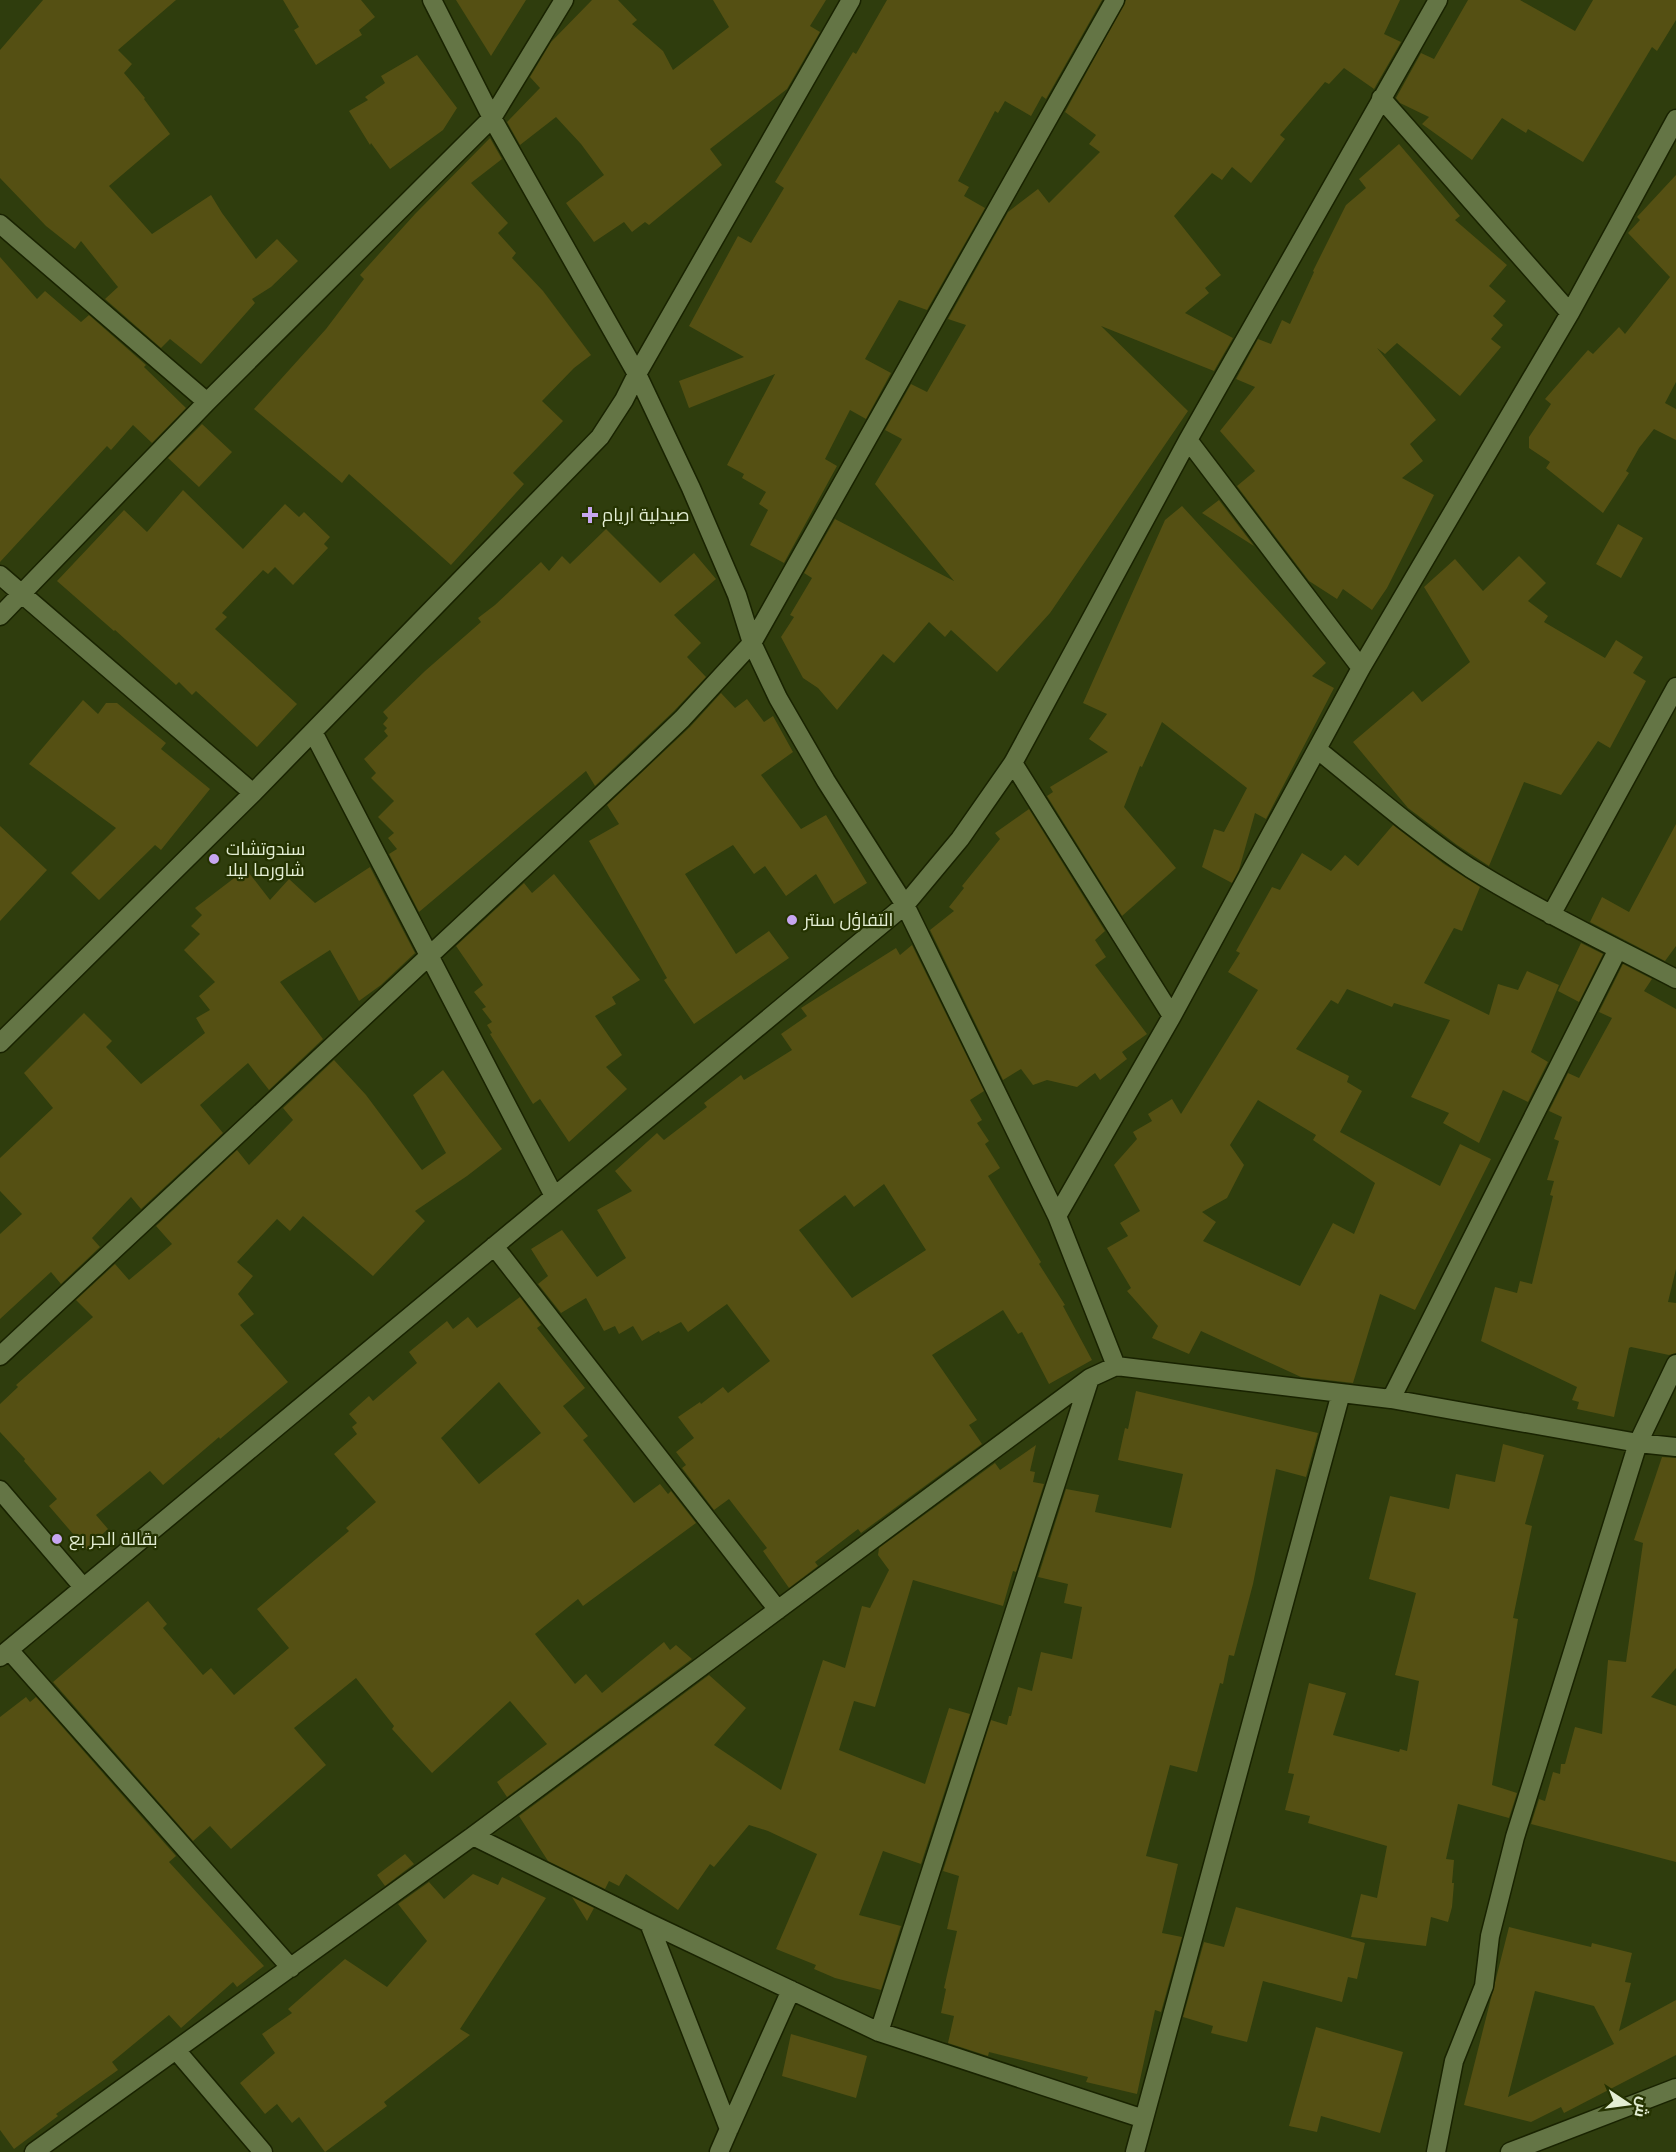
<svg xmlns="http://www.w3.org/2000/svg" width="1676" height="2152" viewBox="0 0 1676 2152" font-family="Montserrat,Cairo,sans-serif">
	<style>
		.building { fill: #555013; fill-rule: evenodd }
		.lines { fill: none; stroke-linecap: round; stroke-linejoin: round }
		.minor-casing { stroke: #192300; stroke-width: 21 }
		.minor { stroke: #647545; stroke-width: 18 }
		.poi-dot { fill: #c7a6f0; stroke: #253301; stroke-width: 2 }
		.labels { text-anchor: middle; stroke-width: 4.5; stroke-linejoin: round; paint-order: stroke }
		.poi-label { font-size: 18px; fill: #e3edd3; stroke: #253301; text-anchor: start }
	</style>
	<rect width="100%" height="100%" fill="#2f3d0d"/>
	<!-- building -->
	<path class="building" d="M43,0h133l-58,50 14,14 -8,9 21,25 -1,1 26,35 -61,52 43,48 59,-39 11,18 34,46 21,-20 21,22 -27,26 -19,12 3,4 -54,61 -31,-25 -9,9 -56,-49 13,-12 -37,-46 -6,8 -29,-23 -46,-48v-128z
		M283,0h78l14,17 -16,13 3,5 -46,30 -22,-35 5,-3z
		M456,0h70l-35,56z
		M592,0h26l19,20 -5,4 31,27 10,19 56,-43 -16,-27h113l-16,26 10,6 -33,57 -77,60 12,16 -73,60 -4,-3 -13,10 -8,-10 -30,20 -28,-39 38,-28 -23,-31 -25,-27 -36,28 -13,-23 33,-34 -10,-11 21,-35z
		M887,0h215l-56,99 -4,-3 -11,20 -26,-15 -7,12 -3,-2 -37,70 11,6 -5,9 21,12 -58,102 -28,-10 -34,59 26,14 -25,46 -16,-9 -25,49 12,7 -53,97 -34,-18 18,-35 -9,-6 7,-12 -24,-14 2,-4 -17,-9 48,-91 -86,34 -10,-27 65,-24 -55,-31 49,-90 13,7 33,-55 -9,-6 78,-130 3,2z
		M1126,0h274l-16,34 17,8 -27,47 -30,-21 -15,16 -4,-2 -45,53 5,4 -34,44 -19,-16 -10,13 -10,-7 -38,43 47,59 -16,13 4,5 -24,20 48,25 -19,33 -113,-45 87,85 -138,202 -53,59 -46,-42 -6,7 -16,-15 -35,41 -11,-9 -46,56 -19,-22 -15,-10 -22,-41 13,-20 -4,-2 22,-37 -8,-5 31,-54 119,62 -79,-97 27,-45 -17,-9 26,-46 16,8 39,-67 -18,-6 60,-107 30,-23 11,14 51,-51 -11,-8 7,-9 -31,-23z
		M1468,0h52l55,31 18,-31h83v20l-19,31 -5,-4 -69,115 -55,-33 -2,4 -24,-15 -30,42 -50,-36 7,-7 -29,-14 -4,-5 25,-45 13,6z
		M417,55l40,53 -14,22 -53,39 -19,-26 -1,2 -21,-34 19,-11 -3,-3 20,-14 -4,-7z
		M490,138l12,21 -31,24 37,40 -10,10 18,20 -4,5 31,33 48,64 -17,13 -32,33 21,20 -50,52 11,11 -73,81 -102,-91 -7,9 -88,-74 72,-80 38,-50 -4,-4 55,-61z
		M1399,144l61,72 -5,4 52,45 -18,21 17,15 -13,15 10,9 -12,14 10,8 -41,49 -63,-53 -12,11 -8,-6 59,72 -26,24 13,17 -21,17 32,17 -47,93 -15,22 -29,-21 -6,10 -28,-18 -72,-95 18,-15 -35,-40 35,-44 -19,-8 22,-40 13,5 11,-24 8,4 24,-52 -1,-1 33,-66 20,-17 -7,-9z
		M1676,175v207l-11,21 11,6v31l-22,-11 -15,19 -13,23 3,2 -26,40 -57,-45 4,-6 -21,-14v-11l22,-33 -6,-5 43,-49 5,4 26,-27 6,7 45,-57 -42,-44 12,-13 -3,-3z
		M0,257l37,42 8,-8 36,31 8,-7 57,50 -2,2 42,41 -34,35 -19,-18 -22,25 -4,-4 -107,116z
		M202,424l30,28 -33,35 -31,-29z
		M183,490l60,59 42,-45 14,13 5,-5 26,25 -6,7 4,4 -35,37 -18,-18 -7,7 -5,-4 -41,43 5,4 -12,12 82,75 -40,43 -61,-56 -4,4 -13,-13 -3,3 -61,-55 -1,1 -57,-50 67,-71 23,22z
		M1219,500l35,46 -52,-33z
		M1182,506l144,157 -14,13 22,12 -68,131 -11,-6 -16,57 -7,13 -30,-16 12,-38 10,3 23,-44 -85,-66 -20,45 -2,-1 -16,41 52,61 -54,48 -75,-120 6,-4 -3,-5 58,-35 -19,-13 18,-25 -24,-11 82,-183z
		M1618,524l25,14 -22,40 -25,-14z
		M606,529l54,54 34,-30 22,26 -42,36 27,28 -14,14 19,20 -32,34 -79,75 -9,-15 -167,141 -30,-58 8,-5 -9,-11 6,-5 -16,-16 16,-16 -23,-23 5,-5 -12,-14 24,-23 -4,-5 3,-3 -4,-4 5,-6 -5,-6 42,-41 56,-49 -3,-4 17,-13 46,-43 8,9 13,-15 8,8z
		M1519,556l27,27 -18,18 20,15 -4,6 61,36 11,-18 27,17 -10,16 13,8 -36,67 -12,-7 -37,54 -37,-13 -35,84 -32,-21 -49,-37 -55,-66 60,-51 9,11 48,-40 -46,-75 31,-28 28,32z
		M721,693l14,15 12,-9 17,23 9,-6 20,36 -32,23 40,54 25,-14 41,68 -33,21 -18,-30 -30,22 -21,-30 -11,8 -21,-29 -48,29 51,80 33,-23 20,27 -95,66 -30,-44 3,-2 -78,-137 30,-17 -12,-19 83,-78z
		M83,700l15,14 8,-11h11l49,40 -5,6 49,40 -49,61 -6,-5 -56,55 -28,-27 45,-45 -87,-64z
		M1029,809l76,122 -10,9 11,17 -11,8 52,69 -25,18 5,7 -27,21 -5,-7 -18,14 -30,-7 -14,5 -12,-16 -18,11 -73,-150 24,-19 -5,-4 15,-19 -2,-2 38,-47 -5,-6z
		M1676,824v122l-11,15 -75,-39 12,-25 27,15z
		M1393,825l51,39 36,23 -18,44 -8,-3 -30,55 65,32 9,-31 20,6 9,-19 32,14 -28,67 17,10 -20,40 -25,-12 -24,53 -36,-20 6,-10 -38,-16 39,-77 -56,-17 -2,4 -45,-18 -9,15 -7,-4 -35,49 53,27 -2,6 15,9 -22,41 100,54 20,-42 31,15 -76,151 -35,-16 -27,89 -52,-6 -100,-46 -12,23 -37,-16 6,-12 -31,-35 4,-3 -24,-40 21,-12 -8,-13 20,-12 -26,-46 23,-26 -4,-7 19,-11 -4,-7 24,-15 9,15 77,-124 -30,-18 12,-19 -4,-2 36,-64 8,3 22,-37 29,18 14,-16 13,11zM1258,1100l58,35 -3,5 62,43 -21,51 -21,-11 -33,63 -97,-45 13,-19 -14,-10 25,-14 17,-33 -14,-20z
		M0,826l47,44 -47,51z
		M370,867l45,86 -34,32 -22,16 -29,-51 -50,32 43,57 -54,51 -21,-27 -48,42 23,28 -82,76 -10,-12 -39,41 8,9 -39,37 -10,-12 -51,47v-85l22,-20 -22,-23v-33l53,-50 -29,-35 60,-60 28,28 -6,6 35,37 64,-51 -9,-15 14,-8 -11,-14 16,-14 -31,-32 16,-16 -9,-8 11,-11 -7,-7 51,-39 24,31 19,-21 26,24z
		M554,874l86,106 -28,17 4,7 -21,12 27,39 -16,12 21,22 -58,53 -29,-43 -7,5 -43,-70 2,-1 -5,-8 5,-3 -10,-13 4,-2 -12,-15 9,-7 -27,-39 68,-63 8,10z
		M1581,943l22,11 -24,48 -21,-11z
		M912,945l72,146 -14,9 12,20 -5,3 12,18 -4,3 15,24 -12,8 53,86 -2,2 26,41 -2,1 29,54 -43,24 -27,-52 -4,2 -15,-24 -71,45 45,65 -8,5 13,19 -121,89 -3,-4 -43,33 3,4 -29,22 -26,-37 4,-3 -38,-49 -15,11 -32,-42 4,-3 -10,-13 18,-14 -16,-21 22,-15 1,2 22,-17 5,6 42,-32 -43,-57 -39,28 -7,-10 -21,11 -1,-2 -17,10 -9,-15 -14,8 -4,-8 -11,5 -18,-33 -25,15 -23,-29 10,-8 -17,-27 31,-19 35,47 29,-19 -29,-48 35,-19 -17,-20 42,-38 7,7 43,-33 -3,-4 37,-28 3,5 48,-30 -11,-16 26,-18 -6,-8 95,-60 4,7zM884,1184l42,66 -74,48 -53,-68 46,-35 9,12z
		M1623,964l29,15 -8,12 32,18v260l-8,33 8,1v50l-7,2 -38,-8 -2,1 -15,69 -37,-8 2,-7 -7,-2 5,-13 -96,-46 14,-54 22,6 3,-12 12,3 21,-88 -3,-1 4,-14 -7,-1 12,-39 -5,-2 8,-22 -13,-6 19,-38 11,5 33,-60 -13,-6z
		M334,1060l32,35 56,75 24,-17 -33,-58 30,-25 59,79 -35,27 -52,35 10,10 -52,55 -70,-60 -13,15 -13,-12 -40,43 16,14 -15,18 16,20 -14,11 48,57 -68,57 -1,-2 -56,48 -13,-14 -54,44 12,14 -22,20 -37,-43 8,-7 -33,-38 1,-2 -25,-27v-28l18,-17 -2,-2 77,-68 -17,-17 39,-36 14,16 43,-36 -16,-18 81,-76 12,15 44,-45 -10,-12z
		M520,1297l21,28 -4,3 48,60 -22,18 25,30 -5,4 51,63 26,-19 8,10 3,-3 25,32 -113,83 -5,-7 -43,35 40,50 11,-10 16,19 62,-51 6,8 6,-5 16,14 -185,138 -10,-15 50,-38 -37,-43 -78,72 -40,-44 2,-3 -38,-48 -62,50 32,37 -95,84 -21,-23 -17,15 -140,-159 95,-81 19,23 -4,4 40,47 8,-7 23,27 55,-47 -32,-39 92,-78 -3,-3 30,-26 -42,-48 23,-20 -5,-7 5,-4 -8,-9 20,-18 4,5 44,-38 -8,-11 38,-31 6,8 15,-12 9,11zM499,1382l42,51 -62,51 -38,-46z
		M1136,1391l182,42 -12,44 -30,-8 -23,115 -19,72 -5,-1 -6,29 -3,-1 -23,89 -27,-7 -24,91 32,8 -16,69 20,4 -21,75 -6,-2 -18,84 -51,-12 2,-5 -99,-25 -1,4 -40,-13 6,-27 -13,-3 5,-24 -2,-1 13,-57 -10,-2 12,-53 -16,-5 48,-151 16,5 2,-9h2l7,-29 14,4 9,-39 31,7 10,-52 -18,-4 4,-19 -30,-7 28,-88 33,6 -4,17 76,16 12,-54 -65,-14 7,-32 3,1z
		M1503,1444l41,11 -19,69 7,2 -19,92 5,1 -26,166 25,8 -8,25 -51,-14 -12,55 8,1 -2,23h2l-2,24 -4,15 -17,-5 -5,29 -75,-9 10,-43 16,4 10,-52 -79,-23 2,-7 -25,-6 9,-36 -6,-1 21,-90 37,10 -13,42 66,17 1,-3 7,2 12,-70 -24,-6 21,-82 -47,-14 21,-83 59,13 7,-35 39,8z
		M1036,1445l-6,26 5,1 -2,10 11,2 -28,88 -3,-1 -10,35 -90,-26 -38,127 -21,-6 -15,49 86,34 24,-76 21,6 -49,150 -38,-13 -24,64 42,11 -20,64 -46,-12 -21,-9 2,-4 -40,-16 41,-95 -49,-23 -19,-6 -35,42 -4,-3 -32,46 -52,-36 -7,12 -10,-5 -4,8 -57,-28 -29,-45 190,-141 37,33 -32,37 67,45 42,-130 22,8 17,-62 8,2 19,-38 -11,-15 1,-7 116,-85 5,7z
		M1662,1457l14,1v210l-25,29 25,9v156l-145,-38 8,-25 6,2 8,-29 7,2 1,-10h4l10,-37 27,7 6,-74 18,2 17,-119 -9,-3z
		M26,1697l4,5 6,-5 140,159 -7,6 95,104 -27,21 -4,-5 -52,46 -12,-13 -57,47 6,8 -62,44 2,2 -44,33 -14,-19v-413z
		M405,1854l9,10 -29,22 -8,-11z
		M473,1874l25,11 4,-8 44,21 -86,131 10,6 -86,67 3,4 -62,46 -26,-35 -7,6 -15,-19 -12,10 -25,-31 35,-30 -13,-19 30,-21 -4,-4 57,-50 42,28 40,-46 -29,-37 31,-22 15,17z
		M572,1897l22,11 -7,13z
		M1236,1907l129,36 -8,36 -9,-2 -6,25 -79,-21 -16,61 -36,-9 2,-7 -30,-9 21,-75 20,5z
		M1509,1927l82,20 1,-4 40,10 -7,29 6,1 -12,48 57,-31v55l-112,58 -3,-6 -30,15 -67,-17zM1535,1991l59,15 20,38 -106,53z
		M1316,2027l87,25 -23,81 -59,-17 -4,16 -28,-6z
		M791,2034l76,22 -11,42 -74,-22z"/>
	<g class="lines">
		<!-- minor casing -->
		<g class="minor-casing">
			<path id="minor" d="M432,0l60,118 145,256 54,114 46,107 15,48 26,55 48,83 79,124 152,311 59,150
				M1381,98l189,215
				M0,224l207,178
				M1188,440l173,228
				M0,575l253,218
				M0,616l207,-214 285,-284 72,-118
				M313,732l241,464
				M1318,750c50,40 99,83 152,118 66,41 137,75 206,111
				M1013,763l159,253
				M1551,915l125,-228
				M0,1043l253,-250 347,-356 24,-37 13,-26 214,-374
				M1057,1216l115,-200 189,-348 209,-355 106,-194
				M494,1246l284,364
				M0,1356l635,-592 47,-45 70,-76 363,-643
				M1391,1399l227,-450
				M0,1490l83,97
				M9,1650l282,318
				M0,1657l905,-752 55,-66 53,-76 175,-323 250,-440
				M473,1836l176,87 230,109 265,87
				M649,1923l80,206 -10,23
				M879,2032l211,-654
				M176,2050l87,102
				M729,2129l62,-139
				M34,2152l439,-316 617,-458 26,-12 275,33 247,44 38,4
				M1135,2152l206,-759
				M1436,2152l18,-91 30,-75 6,-50 25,-99 123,-394 38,-79
				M1510,2152l166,-64"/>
		</g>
		<!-- minor -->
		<use href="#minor" class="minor"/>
	</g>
	<!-- markers -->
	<g class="poi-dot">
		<path d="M587 506h6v6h6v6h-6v6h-6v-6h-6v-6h6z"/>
		<circle cx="214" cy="859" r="6"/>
		<circle cx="792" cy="920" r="6"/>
		<circle cx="57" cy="1539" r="6"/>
	</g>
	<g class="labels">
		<!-- poi labels -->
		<g class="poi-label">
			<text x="602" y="521">صيدلية اريام</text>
			<text x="226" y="855">سندوتشات<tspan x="226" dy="21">شاورما ليلا</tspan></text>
			<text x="804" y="926">التفاؤل سنتر</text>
			<text x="69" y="1545">بقالة الجر بع</text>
		</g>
	</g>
	<!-- north arrow -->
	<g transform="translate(1628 2104) rotate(103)" stroke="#253301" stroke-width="4.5" paint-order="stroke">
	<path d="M0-4.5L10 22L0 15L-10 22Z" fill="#e3edd3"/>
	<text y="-9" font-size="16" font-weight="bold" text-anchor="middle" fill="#e3edd3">ش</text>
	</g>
</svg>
